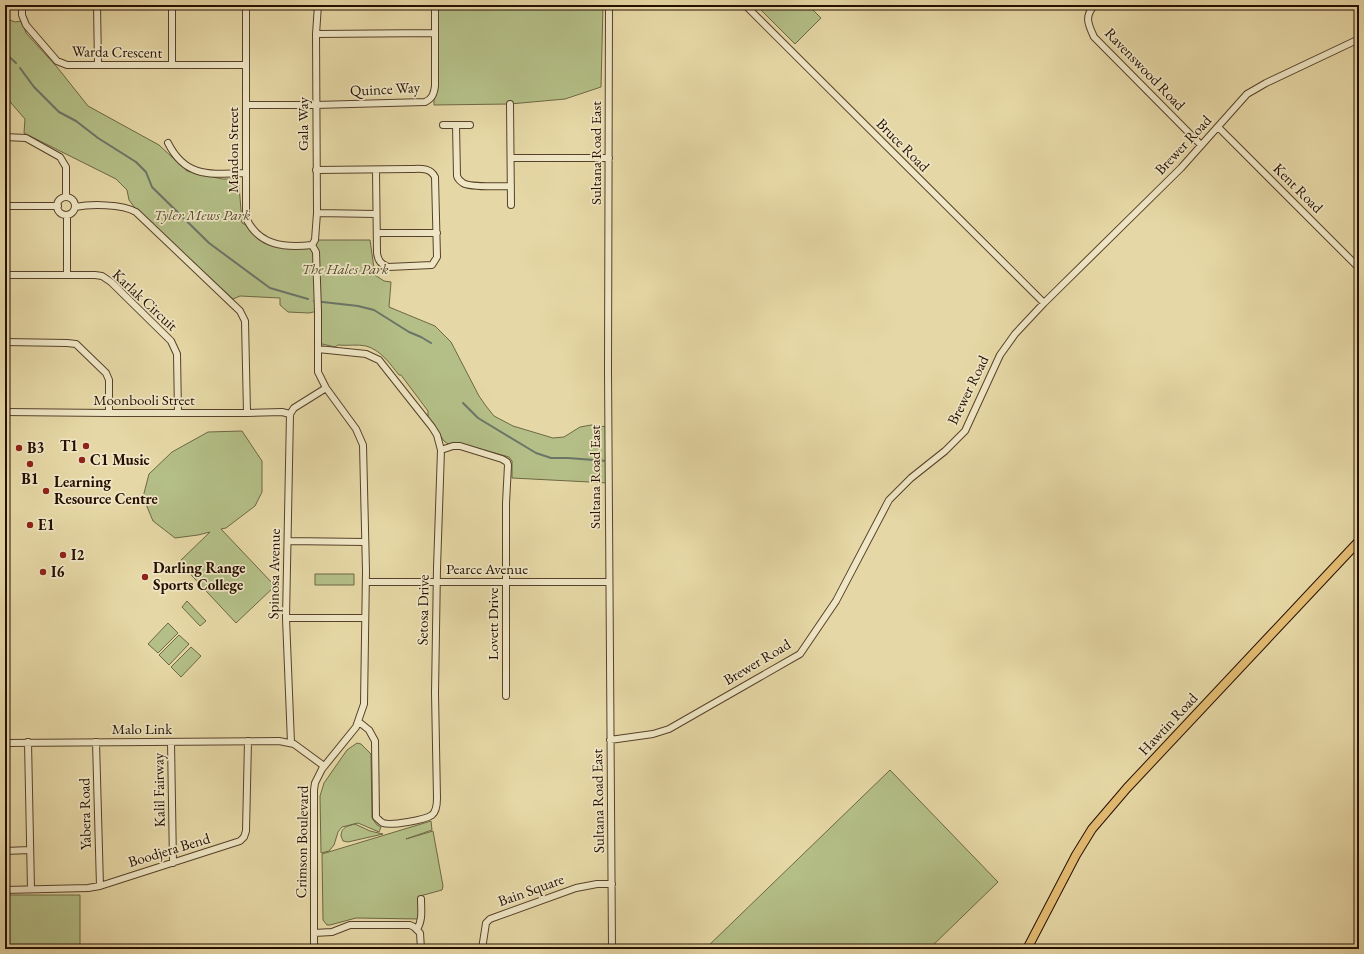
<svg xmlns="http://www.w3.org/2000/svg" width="1364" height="954" viewBox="0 0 1364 954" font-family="'EB Garamond',serif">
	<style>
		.green { fill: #b4bf87; stroke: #6d6744 }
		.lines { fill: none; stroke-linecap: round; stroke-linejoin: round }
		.stream { stroke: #6a7568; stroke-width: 2 }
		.minor-casing { stroke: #56412a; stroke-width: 8 }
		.major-casing { stroke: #260f00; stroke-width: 10 }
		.minor { stroke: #efe6c5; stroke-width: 6 }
		.major { stroke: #e3bc73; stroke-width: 8 }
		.poi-dot { fill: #8f2418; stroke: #efe6c5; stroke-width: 1.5 }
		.labels { text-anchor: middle; stroke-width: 3.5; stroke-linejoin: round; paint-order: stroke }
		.street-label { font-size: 15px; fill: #260f00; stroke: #efe6c5 }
		.park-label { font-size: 15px; font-style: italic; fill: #584d2f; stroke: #efe6c5 }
		.poi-label { font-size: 15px; font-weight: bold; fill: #260f00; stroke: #efe6c5; text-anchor: start }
	</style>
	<rect width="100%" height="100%" fill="#e6d8a6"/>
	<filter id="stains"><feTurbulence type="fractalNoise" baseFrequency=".005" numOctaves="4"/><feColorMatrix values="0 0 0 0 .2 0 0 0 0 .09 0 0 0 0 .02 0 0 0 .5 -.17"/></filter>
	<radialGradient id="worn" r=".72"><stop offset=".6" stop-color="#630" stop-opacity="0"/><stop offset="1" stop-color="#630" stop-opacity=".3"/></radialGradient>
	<!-- green -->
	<path class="green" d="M435,5h168l-2,82 -36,12 -55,5 -76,1z
		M756,5h52l13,13 -26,26z
		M5,18l10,4 7,-1 4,12 31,34 31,39 71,39 28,26 35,8h11l6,6 3,38 8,4 15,13 41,6 9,-6h55l5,35 9,6 7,1 -2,25 46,19 16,16 28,54 7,10 8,10 19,10 40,12 11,-1 16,-10 11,-2 17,2 1,56 -97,-5v-17l-3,-4 -46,-13h-15l-4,-3 -16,-24v-6l-27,-36h-2c-9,-11 -18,-25 -33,-29 -8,-2 -19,0 -28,-1l-3,2 -17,-4v-32l-9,2 -21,-1 -8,-7v-7l-40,-2 -7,3 -98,-91 -6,-8 -2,-10 -11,-11 -92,-46 1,-14 -20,-23z
		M242,431l20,30v31l-7,14 -29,22 -5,1 54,57 -39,37 -57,-61 31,-30 -12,3 -23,3 -22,-17 -10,-24 6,-23 23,-22 36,-20z
		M315,574h39v11h-39z
		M187,601l19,20 -6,5 -18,-19z
		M168,623l10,10 -20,20 -10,-9z
		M179,635l10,9 -20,21 -10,-10z
		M191,647l10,9 -20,21 -10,-10z
		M357,743l4,1 10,10 1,64 5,7 4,2 -2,5 -21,-9 -16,4 -4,5 -4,13 -5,6 -8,2 -1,-57 4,-13 23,-33z
		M890,770l108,112 -69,67h-224z
		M431,821l1,9 -26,9 27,-8 10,55 -1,4 -22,6 1,23 -65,-1 -26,7h-3l-4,-5 -1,-66z
		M355,824l15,7 13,3 -35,8 -5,-1 -2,-5c0,-9 7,-10 14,-12z
		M5,895h75v52l14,1v1h-89z"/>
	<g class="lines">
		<!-- stream -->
		<path class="stream" d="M5,53l11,10
			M20,68l14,19 25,25 17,9 22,17 38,24 10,10 6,15 57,56 61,45 38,11
			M314,301l44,5 16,4 35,22 12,5 10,6
			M463,403l15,15 58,35 15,5h17l39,3"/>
		<!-- minor casing -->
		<g class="minor-casing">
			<path id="minor" d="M22,5v10l4,10 31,36 10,4h179
				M97,5l1,60
				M172,5v60
				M246,5v213c13,28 39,30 66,27
				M609,5l-1,366 4,578
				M745,5l299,298
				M1095,5c-11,11 -7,19 -1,32l107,108
				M316,34l119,-1
				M510,104l1,101
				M246,105h69l110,-3c7,-3 9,-8 10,-16v-81
				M443,125h13
				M470,125h-14l1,51c1,3 3,5 6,7 8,5 38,3 48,3
				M1218,127l141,141
				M5,137l21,1 34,19 6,10v30
				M168,143c18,36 44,31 78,30
				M512,158h97
				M316,170l94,-1c10,0 20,-2 25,8l2,80 -5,8 -44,2c-7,-3 -10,-6 -11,-14l-1,-83
				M57 206a9 9 0 1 1 18 0a9 9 0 1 1-18 0Z
				M5,206h53
				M75,207c16,-3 47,-3 61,5l104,99 5,10 2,92
				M317,213l59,1
				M67,215v60
				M377,233h60
				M5,275h90l7,1 9,6 60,59 6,13 1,59
				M5,342l62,1 9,1 30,29 3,7v33
				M318,349l48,5 13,6 53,67 5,8 4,15 -4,118 -2,125 2,105c0,5 0,13 -5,17 -7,5 -41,11 -49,8 -2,-1 -5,-4 -7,-6l-1,-76 -6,-11 -10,-8
				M5,412l104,1h138l35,-1 8,2 -4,204 5,125
				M290,414l4,-6 32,-20
				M441,450l12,-4h7l42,13 5,3 1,3 -2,38v193
				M288,541l77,1
				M366,582h243
				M286,618h79
				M610,740l43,-6 16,-5 131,-75 36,-53 53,-101 22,-22 34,-27 20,-20 35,-76 15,-21 29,-31 137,-135 66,-74 19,-11 93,-44
				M28,742l3,147
				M96,742l4,144
				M171,742l2,121
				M5,743l274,-2 15,3 30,22
				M5,851l25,-1
				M5,890l83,-2 12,-2 140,-45 4,-4 2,-6 2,-90
				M417,929c6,-9 4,-20 4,-30
				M314,933l18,-1 18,-7h60l4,2 6,6 1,16
				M314,949v-159l1,-7 7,-14 34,-42 8,-23 2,-133 -3,-126 -7,-16 -30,-41 -8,-16v-61l-2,-59 -4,-7 3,-5 2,-27 -1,-179 2,-29
				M482,949l4,-26 4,-4 86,-31 21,-4h15"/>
		</g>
		<!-- major casing -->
		<g class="major-casing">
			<path id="major" d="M1027,949l49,-94 16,-26 35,-41 232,-247"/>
		</g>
		<!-- minor -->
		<use href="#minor" class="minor"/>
		<!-- major -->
		<use href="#major" class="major"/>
	</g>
	<!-- markers -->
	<g class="poi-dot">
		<circle cx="86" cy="446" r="4"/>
		<circle cx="19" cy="448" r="4"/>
		<circle cx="82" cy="460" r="4"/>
		<circle cx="30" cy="464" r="4"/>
		<circle cx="46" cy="491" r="4"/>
		<circle cx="30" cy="525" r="4"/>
		<circle cx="63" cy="555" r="4"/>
		<circle cx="43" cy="572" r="4"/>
		<circle cx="145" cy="577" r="4"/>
	</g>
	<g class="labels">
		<!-- street labels -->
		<g class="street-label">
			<text transform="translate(117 52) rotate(1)" y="5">Warda Crescent</text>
			<text transform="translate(1145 69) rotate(46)" y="5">Ravenswood Road</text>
			<text transform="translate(385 89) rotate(-3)" y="5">Quince Way</text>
			<text transform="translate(303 124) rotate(-90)" y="5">Gala Way</text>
			<text transform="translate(903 145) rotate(45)" y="5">Bruce Road</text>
			<text transform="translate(1183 145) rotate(-47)" y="5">Brewer Road</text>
			<text transform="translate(233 150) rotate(-90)" y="5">Mandon Street</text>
			<text transform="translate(596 153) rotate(-90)" y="5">Sultana Road East</text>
			<text transform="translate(1298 188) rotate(45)" y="5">Kent Road</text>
			<text transform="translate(145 300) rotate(43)" y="5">Karlak Circuit</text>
			<text transform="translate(968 390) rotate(-64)" y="5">Brewer Road</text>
			<text x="144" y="405">Moonbooli Street</text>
			<text transform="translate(595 477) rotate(-90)" y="5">Sultana Road East</text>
			<text x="487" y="574">Pearce Avenue</text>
			<text transform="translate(274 574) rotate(-89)" y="5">Spinosa Avenue</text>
			<text transform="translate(423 610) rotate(-89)" y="5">Setosa Drive</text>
			<text transform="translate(493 624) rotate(-90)" y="5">Lovett Drive</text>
			<text transform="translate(757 662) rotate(-31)" y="5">Brewer Road</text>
			<text transform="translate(1168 724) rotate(-47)" y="5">Hawtin Road</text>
			<text x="142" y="734">Malo Link</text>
			<text transform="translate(159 790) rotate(-91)" y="5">Kalil Fairway</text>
			<text transform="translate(598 801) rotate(-91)" y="5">Sultana Road East</text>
			<text transform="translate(85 814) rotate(-91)" y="5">Yabera Road</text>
			<text transform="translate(302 842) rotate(-89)" y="5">Crimson Boulevard</text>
			<text transform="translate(169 850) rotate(-17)" y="5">Boodjera Bend</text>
			<text transform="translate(531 890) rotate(-20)" y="5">Bain Square</text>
		</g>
		<!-- park labels -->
		<g class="park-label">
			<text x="202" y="220">Tyler Mews Park</text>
			<text x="345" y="274">The Hales Park</text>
		</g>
		<!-- poi labels -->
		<g class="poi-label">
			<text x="78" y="451" text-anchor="end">T1</text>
			<text x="27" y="453">B3</text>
			<text x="90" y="465">C1 Music</text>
			<text x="30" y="484" text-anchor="middle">B1</text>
			<text x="54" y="487">Learning<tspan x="54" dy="17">Resource Centre</tspan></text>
			<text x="38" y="530">E1</text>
			<text x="71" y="560">I2</text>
			<text x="153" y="573">Darling Range<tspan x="153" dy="17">Sports College</tspan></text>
			<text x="51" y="577">I6</text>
		</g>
	</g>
	<!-- margin -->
	<rect width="1364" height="954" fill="none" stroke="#e6d8a6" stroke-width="20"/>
	<rect x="6" y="6" width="1352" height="942" fill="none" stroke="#260f00" stroke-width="2"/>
	<rect x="10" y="10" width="1344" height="934" fill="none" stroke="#260f00"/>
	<rect width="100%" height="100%" filter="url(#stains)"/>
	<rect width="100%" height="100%" fill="url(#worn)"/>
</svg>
